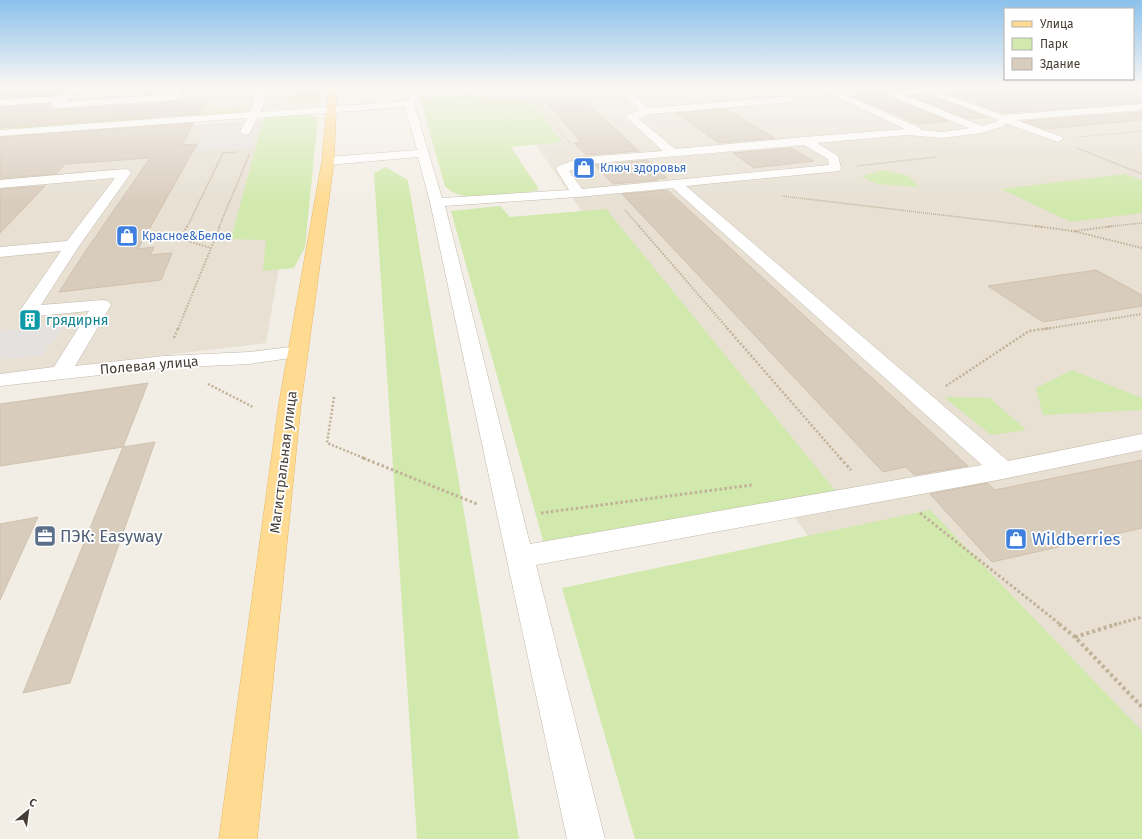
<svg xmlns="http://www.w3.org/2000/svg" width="1142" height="839" viewBox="0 0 1142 839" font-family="'Fira Sans',sans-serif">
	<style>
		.residential { fill: #e7e0d3 }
		.green { fill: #d1e9ad }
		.parking { fill: #e4e1de }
		.building { fill: #d8ccbd; stroke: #d0c1ad }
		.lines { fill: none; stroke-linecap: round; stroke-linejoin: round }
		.minor-tunnel { stroke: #d0cbc2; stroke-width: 10; stroke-dasharray: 10 5; stroke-linecap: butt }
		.minor-casing { stroke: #c2b8ab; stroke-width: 1 }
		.major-casing { stroke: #e7b860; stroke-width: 1 }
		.path-far5 { stroke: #c1b198; stroke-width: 1; stroke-dasharray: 1 1; stroke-linecap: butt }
		.path-far4 { stroke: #c1b198; stroke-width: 1.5; stroke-dasharray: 1 1; stroke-linecap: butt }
		.path-far3 { stroke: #c1b198; stroke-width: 2; stroke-dasharray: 1.5 1.5; stroke-linecap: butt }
		.path-far2 { stroke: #c1b198; stroke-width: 2.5; stroke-dasharray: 2 2; stroke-linecap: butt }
		.path-far1 { stroke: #c1b198; stroke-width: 3; stroke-dasharray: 2.5 2.5; stroke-linecap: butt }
		.path { stroke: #c1b198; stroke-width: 4; stroke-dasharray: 3 3; stroke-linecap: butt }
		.minor { fill: #fff; fill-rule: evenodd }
		.major { fill: #ffdb92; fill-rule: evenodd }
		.labels { text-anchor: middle; stroke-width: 3.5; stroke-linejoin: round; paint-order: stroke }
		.far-shop-label { font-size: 12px; fill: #366cbe; stroke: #fff; text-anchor: start }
		.culture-label { font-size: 14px; fill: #0d838f; stroke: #fff; text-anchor: start }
		.street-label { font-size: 14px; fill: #463e35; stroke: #fff }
		.near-service-label { font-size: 17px; fill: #4e5e75; stroke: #fff; text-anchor: start }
		.near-shop-label { font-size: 17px; fill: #366cbe; stroke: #fff; text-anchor: start }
	</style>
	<rect width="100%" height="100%" fill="#f3eee5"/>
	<!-- residential -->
	<path class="residential" d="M2,86h319l-2,20 -319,23v-41z
		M635,86h507v706l-125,45 -516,-742z
		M305,117l-39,226 -266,32v-237z"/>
	<!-- green -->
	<path class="green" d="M293,86h29l-2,15 -29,2z
		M467,95l66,8 29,39 -51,5 26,39 1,4c-23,6 -61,12 -83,3 -3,-1 -7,-4 -10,-7l-25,-88z
		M245,108l-2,5 -73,4 1,-3z
		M296,114l22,3 -13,130 -11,21 -31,3 3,-31 -35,-1 33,-123z
		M156,115l-1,2 -5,3 -150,10v-4z
		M386,167l22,13 111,659h-102l-43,-666z
		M884,170l25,6 10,11 -42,-3 -16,-8z
		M1125,174l17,6v33l-71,9 -70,-33z
		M500,206l10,11 96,-8 232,285 -294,50 -93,-333z
		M1072,370l70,28v12l-99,5 -7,-27z
		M944,397l46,1 36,32 -35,5z
		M930,510l212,221v108h-507l-73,-251z"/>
	<!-- parking -->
	<path class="parking" d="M368,86h87l2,4 -88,5z
		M259,124l-9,23 -55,4 14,-24z
		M68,323l-27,33 -41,3v-28z"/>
	<!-- building -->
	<path class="building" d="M0,86h62l-6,5h9l-5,4 -60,3z
		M981,86h161v17l-139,10 -57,-20 20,-3 5,-3z
		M888,93l1,4 59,24 -30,3 -66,-28z
		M928,95l59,22 -19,2 -57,-23z
		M209,97l-9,17 -200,14v-21l50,-3 -5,4h8l3,2 118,-8 4,-2z
		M585,101l54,50 -53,4 -12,-12h8l-34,-39z
		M725,109l50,29 -56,5 -43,-30z
		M1142,112v8l-97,9 -22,-8z
		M194,123l-12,22 15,-1 -59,105 16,-2 -4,8 22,-2 -11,27 -102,12 24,-37 67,-97 -85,6 -9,10 -56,4v-41z
		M791,148l23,13 -60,7 -21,-15z
		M648,160l19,18 -12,1 2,1 -44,4 -18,-19z
		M45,186l-45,47v-44z
		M667,190l301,276 -54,9 -8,-8 -23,5 -261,-278z
		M1096,270l46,25v11l-99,16 -55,-36z
		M148,383l-25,64 -123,19v-62z
		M155,442l-85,241 -47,10 100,-246z
		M1142,460v68l-150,34 -62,-68 57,-11 8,7z
		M38,517l-38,83v-76z"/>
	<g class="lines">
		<!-- minor-tunnel -->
		<path class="minor-tunnel" d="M168,106l5,-6"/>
		<!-- minor casing -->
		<g class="minor-casing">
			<path id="minor" d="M73,86h10l-17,16 105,-8 6,-8h9l-9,13 -3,1 -118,8 -5,-3 2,-3 -53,4v-6l61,-4z
				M258,86h8l-3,20 -3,6 146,-11c7,-11 19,-15 32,-15l-21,13 -3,5 28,94 127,-8 -13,-21 2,-3 26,-9 79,-6 -37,-34 1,-2 13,-5 -17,-15 5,-3 3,1 18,15 141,-12 5,3 -5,3 -141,12 -11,4 37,31 129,-12 101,-8 -91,-43h12l94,42 1,2 22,2 26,-4 -79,-32 -1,-2 1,-2 48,-6h32l-4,3 -27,3 64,23 139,-11v6l-126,10 46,17 1,2 -5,3 -53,-19 -1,3 -23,7 -38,5 -36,-3 -90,8 21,13 3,12 -2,3 -153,15 322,275 134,-27v16l-139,29 -467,86 69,274h-38l-137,-637 -12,-45 -90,8 -4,-2 -2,-2 2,-2 4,-2 89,-7 -12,-43 -148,11 -8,16 -4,1 -5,-3 7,-14 -247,18v-6l250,-18 3,-6zM928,93l69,26 -1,3 -14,4 -77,-31zM804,145l24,14 1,6 -247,24 -13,-18 17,-7zM673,188l309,277 -452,79 -85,-338 133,-9z
				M125,169l4,1 2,3 -52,73 -38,59 61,-5 6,1 3,4 -36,61 89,-10 85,-4 49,-6 7,2 3,4 -3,4 -56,8 -85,4 -164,18v-12l54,-7 35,-56 -61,6 -6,-1 -3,-4 42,-61 -61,6v-10l67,-6 48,-63 -115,10v-8z"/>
		</g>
		<!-- major casing -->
		<g class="major-casing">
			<path id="major" d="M329,86h8l-3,75 -33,242 -44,436h-38l60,-436 43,-242z"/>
		</g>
		<!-- path-far5 -->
		<path class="path-far5" d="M462,86l4,8
			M1081,86l13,3
			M450,95l16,-1 72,9 70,-6
			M538,103l32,40
			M1079,137l63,-6"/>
		<!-- path-far4 -->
		<path class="path-far4" d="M1077,148l65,26
			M857,166l79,-9
			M782,196l261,31
			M625,210l15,17
			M187,227l36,-74 14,-1
			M219,227l31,-74
			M1105,227l37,-4"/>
		<!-- path-far3 -->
		<path class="path-far3" d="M187,226l-6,13 30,9
			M639,226l89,103
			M1035,226l38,5 69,17
			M1075,231l39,-5
			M178,329l42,-103
			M1044,329l98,-15"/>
		<!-- path-far2 -->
		<path class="path-far2" d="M727,328l114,131
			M174,338l4,-10
			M208,384l45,23
			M946,386l83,-55 22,-3
			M334,397l-7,46 39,16"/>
		<!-- path-far1 -->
		<path class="path-far1" d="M363,458l114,46
			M840,458l11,12
			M541,513l211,-28
			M920,513l141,112
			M1114,625l28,-8"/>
		<!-- path -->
		<path class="path" d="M1059,624l16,13 67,70
			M1075,637l42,-13"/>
		<!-- minor -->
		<use href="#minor" class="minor"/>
		<!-- major -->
		<use href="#major" class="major"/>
	</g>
	<!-- sky -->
	<linearGradient id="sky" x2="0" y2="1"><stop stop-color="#8bc1ec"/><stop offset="0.42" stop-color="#faf7f3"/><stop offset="1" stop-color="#faf7f3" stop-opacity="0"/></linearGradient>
	<rect width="1142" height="204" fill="url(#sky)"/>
	<!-- icons -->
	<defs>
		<g id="shop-square" transform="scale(1.15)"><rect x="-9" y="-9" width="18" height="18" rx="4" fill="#3f7fe0" stroke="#fff"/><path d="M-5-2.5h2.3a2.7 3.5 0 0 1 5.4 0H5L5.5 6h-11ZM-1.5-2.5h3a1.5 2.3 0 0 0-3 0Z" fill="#fff"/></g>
		<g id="building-square" transform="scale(1.15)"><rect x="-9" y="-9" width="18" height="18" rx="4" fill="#0f9aa8" stroke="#fff"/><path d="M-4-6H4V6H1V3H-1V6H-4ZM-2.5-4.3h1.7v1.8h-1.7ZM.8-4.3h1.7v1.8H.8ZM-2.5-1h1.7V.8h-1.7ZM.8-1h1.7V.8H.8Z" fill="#fff"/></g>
		<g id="office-square" transform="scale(1.15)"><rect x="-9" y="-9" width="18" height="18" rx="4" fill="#5c6f8a" stroke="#fff"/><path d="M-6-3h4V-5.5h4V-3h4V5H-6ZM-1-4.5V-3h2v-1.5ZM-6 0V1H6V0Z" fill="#fff"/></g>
	</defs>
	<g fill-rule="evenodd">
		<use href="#shop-square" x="584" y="168"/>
		<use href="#shop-square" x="127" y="236"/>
		<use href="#building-square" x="30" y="320"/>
		<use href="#office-square" x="45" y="536"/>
		<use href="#shop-square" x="1016" y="539"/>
	</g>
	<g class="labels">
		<!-- far-shop labels -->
		<g class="far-shop-label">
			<text x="600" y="172">Ключ здоровья</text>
			<text x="142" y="240">Красное&amp;Белое</text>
		</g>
		<!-- culture labels -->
		<g class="culture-label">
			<text x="46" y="325">грядирня</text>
		</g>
		<!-- street labels -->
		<g class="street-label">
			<text transform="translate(149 365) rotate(-5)" y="5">Полевая улица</text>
			<text transform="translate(283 462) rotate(-83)" y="5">Магистральная улица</text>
		</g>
		<!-- near-service labels -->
		<g class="near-service-label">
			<text x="60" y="542">ПЭК: Easyway</text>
		</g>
		<!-- near-shop labels -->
		<g class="near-shop-label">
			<text x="1032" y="545">Wildberries</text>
		</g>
	</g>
	<!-- legend -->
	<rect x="1004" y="8" width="130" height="72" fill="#ffffff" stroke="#b5b2ae"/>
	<rect x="1012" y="21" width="20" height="6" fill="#ffdb92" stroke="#b5b2ae"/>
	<text x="1040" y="28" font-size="12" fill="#463e35">Улица</text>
	<rect x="1012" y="38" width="20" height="12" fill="#d1e9ad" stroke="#b5b2ae"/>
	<text x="1040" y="48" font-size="12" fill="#463e35">Парк</text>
	<rect x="1012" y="58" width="20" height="12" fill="#d8ccbd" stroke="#b5b2ae"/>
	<text x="1040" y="68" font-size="12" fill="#463e35">Здание</text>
	<!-- north arrow -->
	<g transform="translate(28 811) rotate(29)" stroke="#ffffff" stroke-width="3" paint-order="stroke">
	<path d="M0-3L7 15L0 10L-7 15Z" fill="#463e35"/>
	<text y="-6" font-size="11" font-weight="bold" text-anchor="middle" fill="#463e35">С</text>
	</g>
</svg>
